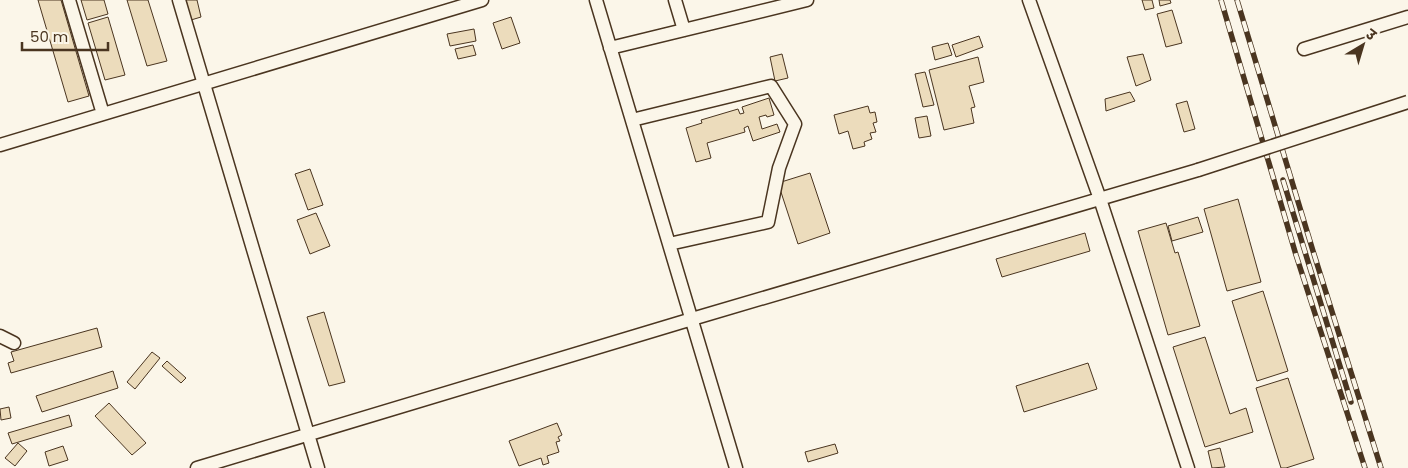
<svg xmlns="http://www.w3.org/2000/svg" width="1408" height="468" viewBox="0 0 1408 468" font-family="Poppins,'Noto Sans Devanagari',sans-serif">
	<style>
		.building { fill: #ecdcbc; stroke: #4a3520 }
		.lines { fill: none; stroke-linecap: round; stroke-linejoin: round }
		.minor-casing { stroke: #4a3520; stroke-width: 15 }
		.minor { stroke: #fbf6e9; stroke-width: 12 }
		.rail-casing { stroke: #4a3520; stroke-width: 5.5 }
		.rail { stroke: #fbf6e9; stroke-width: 4; stroke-dasharray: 11; stroke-linecap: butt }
		.minor-bridge-casing { stroke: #4a3520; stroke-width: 15; stroke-linecap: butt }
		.minor-bridge { stroke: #fbf6e9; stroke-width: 12 }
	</style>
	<rect width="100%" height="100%" fill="#fbf6e9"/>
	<!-- building -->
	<path class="building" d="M38,0h23l28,96 -21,6z
		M81,0h23l4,14 -21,6z
		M127,0h21l19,61 -20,5z
		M186,0h11l4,17 -10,3z
		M1142,0h10l2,8 -9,2z
		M1159,0h11l1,3 -11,3z
		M1172,10l10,33 -16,4 -9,-33z
		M108,17l17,58 -20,5 -17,-57z
		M511,17l9,26 -18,6 -9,-26z
		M474,29l2,12 -26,5 -3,-12z
		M979,36l4,11 -27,10 -4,-12z
		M948,43l4,12 -17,5 -3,-13z
		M473,45l3,10 -18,4 -3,-10z
		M782,54l6,24 -13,3 -5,-24z
		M1143,54l8,26 -15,6 -9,-29z
		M978,57l6,25 -15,4 6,21 -4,1 3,15 -30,7 -15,-60z
		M925,72l9,33 -11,2 -8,-33z
		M1130,92l5,9 -29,10 -1,-12z
		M769,98l5,17 -7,2 -1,-2 -7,2 3,12 15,-5 3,8 -27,9 -5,-15 -4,2 1,4 -38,11 4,15 -15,4 -10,-34 16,-5 -1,-3 37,-11 2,5 4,-1 -2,-6z
		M1187,101l8,28 -11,3 -8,-28z
		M868,106l2,7 5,-1 2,10 -4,1 3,9 -6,1 2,6 -8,3 1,4 -12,3 -5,-18 -9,3 -5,-19z
		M927,116l4,20 -12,2 -4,-20z
		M310,169l13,36 -15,5 -13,-36z
		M810,173l20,60 -32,11 -20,-61z
		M1238,199l23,83 -34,9 -23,-82z
		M316,213l14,33 -20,8 -13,-34z
		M1198,217l5,15 -31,9 -4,-15z
		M1166,223l9,30 3,-1 22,74 -32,9 -30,-104z
		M1085,233l5,18 -88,26 -6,-18z
		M1263,291l25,80 -31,10 -25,-80z
		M324,312l21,70 -16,4 -22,-69z
		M97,328l5,19 -91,26 -3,-10 6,-2 -3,-9z
		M1205,337l25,77 16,-6 7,24 -48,15 -32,-100z
		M152,352l8,6 -25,31 -8,-7z
		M167,361l19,17 -5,5 -19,-17z
		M1088,363l9,26 -73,23 -8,-26z
		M113,371l5,17 -76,24 -6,-16z
		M1288,378l26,81 -28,9h-5l-25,-80z
		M109,403l37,40 -14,12 -37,-39z
		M9,407l2,11 -10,2 -1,-11z
		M69,415l3,11 -60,18 -4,-11z
		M557,423l5,12 -4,2 2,4 -4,1 3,10 -12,4 2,7 -6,2 -2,-7 -22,8 -10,-25z
		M18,443l9,8 -12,15 -10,-8z
		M835,444l3,9 -30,9 -3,-10z
		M63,446l5,14 -19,6 -4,-14z
		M1220,448l5,19 -13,1 -4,-17z"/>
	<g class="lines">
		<!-- minor casing -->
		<g class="minor-casing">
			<path id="minor" d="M69,0l34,114
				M179,0l139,468
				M596,0l140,468
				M675,0l9,30
				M1029,0l71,199 88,269
				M610,48l197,-48
				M1304,49l104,-32
				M632,120l139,-34 24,38 -16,44 -11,54 -99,22
				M0,145l482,-145
				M0,336l14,7
				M197,468l495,-149 506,-149"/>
		</g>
		<!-- minor -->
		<use href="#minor" class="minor"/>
		<!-- rail casing -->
		<g class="rail-casing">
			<path id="rail" d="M1221,0l75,255 69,213
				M1237,0l76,251 68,217
				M1283,180l68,222"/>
		</g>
		<!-- rail -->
		<use href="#rail" class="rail"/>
		<!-- minor-bridge casing -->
		<g class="minor-bridge-casing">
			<path id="minor-bridge" d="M1198,170l210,-68"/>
		</g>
		<!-- minor-bridge -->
		<use href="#minor-bridge" class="minor-bridge"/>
	</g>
	<!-- north arrow -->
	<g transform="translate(1363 45) rotate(38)" stroke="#fbf6e9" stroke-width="4" paint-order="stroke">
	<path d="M0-4L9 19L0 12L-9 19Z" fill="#4a3520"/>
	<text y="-8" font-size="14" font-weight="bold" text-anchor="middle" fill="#4a3520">उ</text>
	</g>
	<!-- scale -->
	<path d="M22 42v8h86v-8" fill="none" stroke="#4a3520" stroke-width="2.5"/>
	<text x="30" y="42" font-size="15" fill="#4a3520" stroke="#fbf6e9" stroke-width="4" paint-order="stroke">50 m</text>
</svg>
